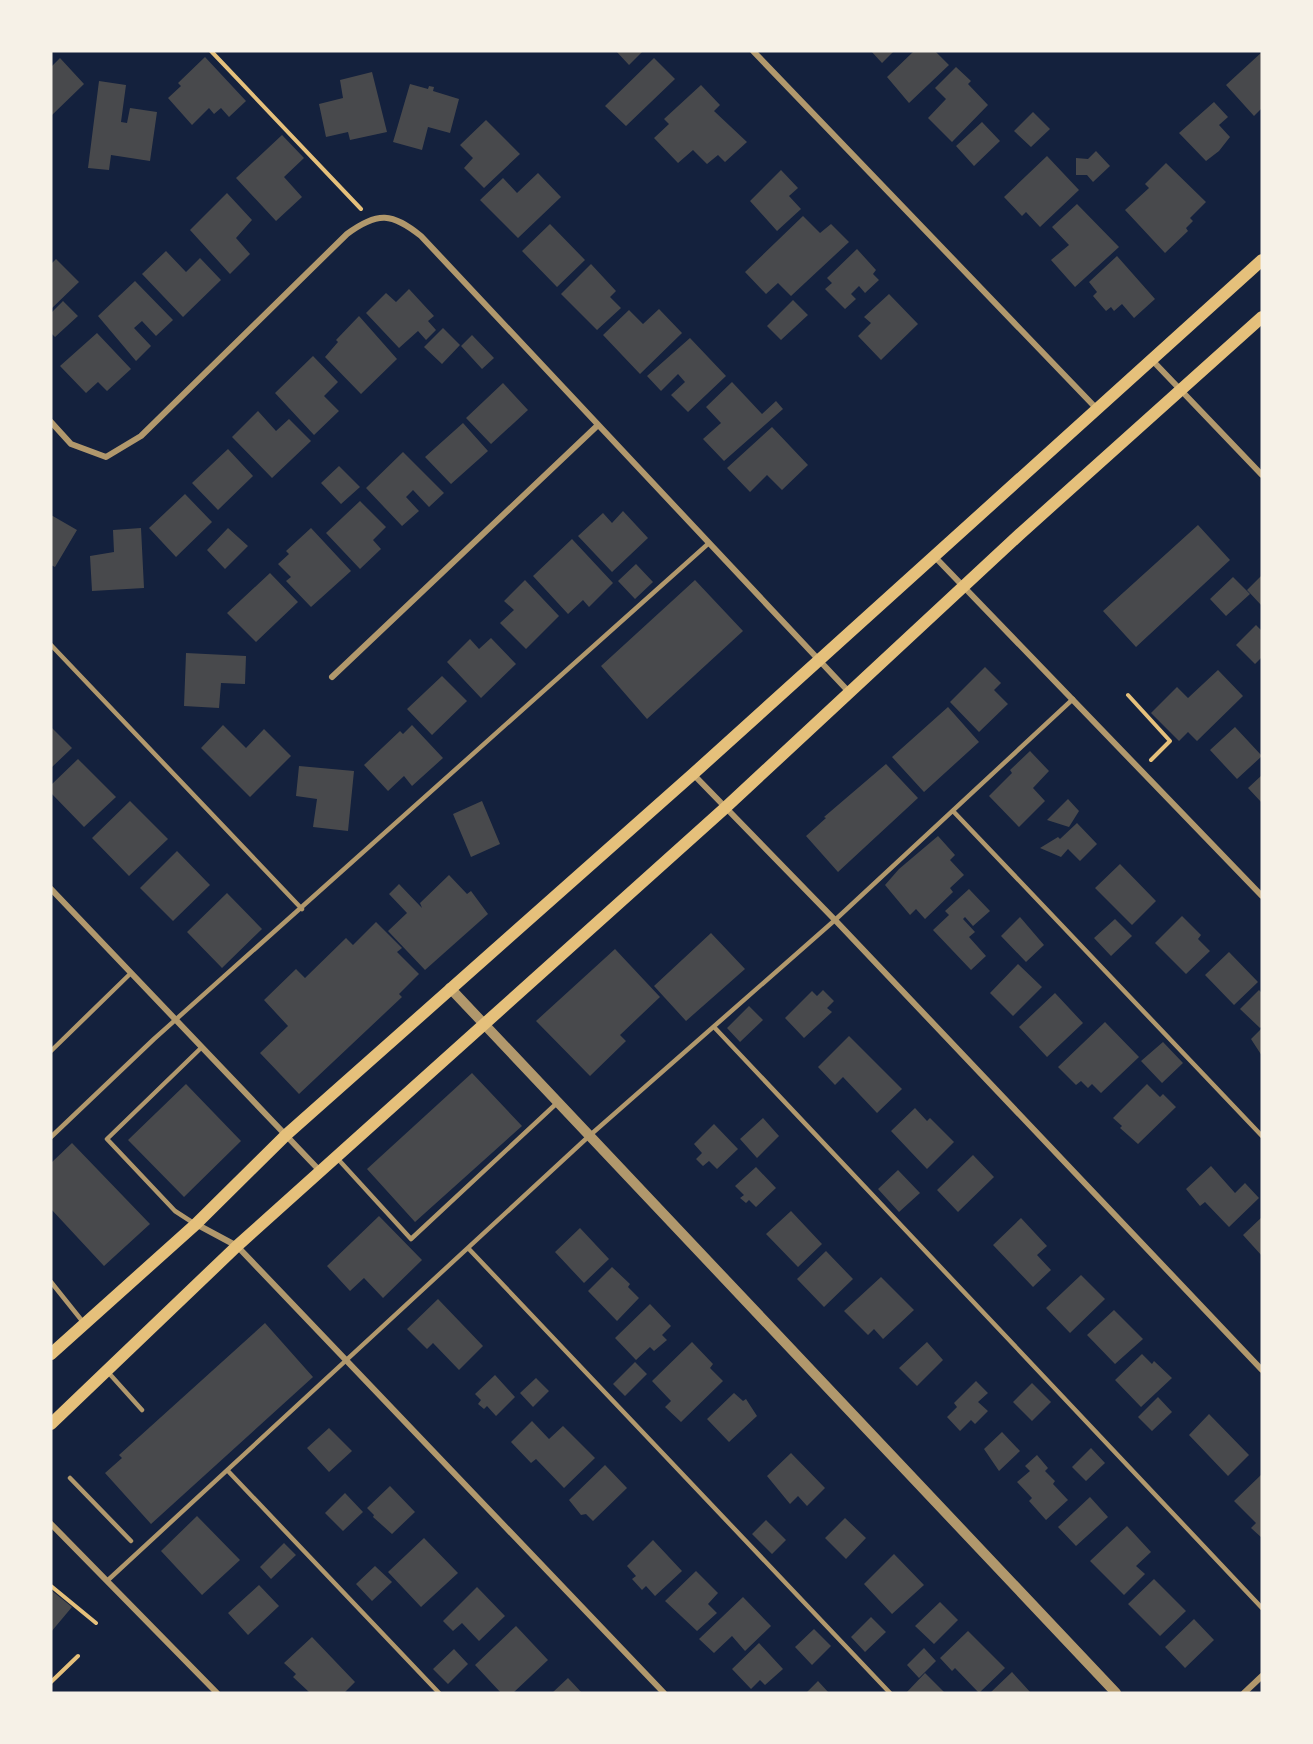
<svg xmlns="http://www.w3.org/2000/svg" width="1313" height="1744" viewBox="0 0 1313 1744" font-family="'DejaVu Sans',sans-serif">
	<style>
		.building { fill: #48494c }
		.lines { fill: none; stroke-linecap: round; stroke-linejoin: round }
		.path { stroke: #e5c07b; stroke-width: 4 }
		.service { stroke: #b1986c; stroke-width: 4.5 }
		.minor { stroke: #b1986c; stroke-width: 6 }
		.tertiary { stroke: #b1986c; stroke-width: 10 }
		.secondary { stroke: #e5c07b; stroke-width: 12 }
	</style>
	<rect width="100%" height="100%" fill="#14213d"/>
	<!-- building -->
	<path class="building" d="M616,51h27l-14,14z
		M871,51h23l-12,12z
		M914,51h21l14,14 -40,38 -22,-26z
		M1262,52v56l-8,8 -28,-31z
		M205,57l41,44 -17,16 -8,-9 -7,6 -5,-6 -17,17 -24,-27 13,-12 -3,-3z
		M60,58l24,26 -33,32v-49z
		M654,58l21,21 -49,47 -21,-20z
		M956,67l15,14 -3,3 20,21 -36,37 -24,-24 18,-19 -11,-11z
		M372,72l15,60 -37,8 -2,-8 -22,5 -7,-33 24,-6 -3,-18z
		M99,81l27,4 -5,37 6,1 3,-15 27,4 -7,49 -39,-6 -2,15 -21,-2z
		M410,84l18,5 1,-3 5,1 -1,4 26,8 -9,34 -22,-6 -6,23 -29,-8z
		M701,85l19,20 -6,6 33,31 -22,20 -7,-7 -11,9 -14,-14 -15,13 -24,-25 15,-14 -5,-5z
		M1214,102l14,15 -9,8 11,12 -11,14 -13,10 -27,-28z
		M1033,112l17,17 -19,18 -17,-16z
		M486,120l34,34 -36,34 -20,-20 9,-10 -13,-13z
		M982,122l18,19 -26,25 -18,-20z
		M282,135l22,23 -20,19 18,20 -26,24 -40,-43z
		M1096,151l14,15 -17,16 -6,-7h-11v-17l12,1z
		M1047,156l32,34 -39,37 -14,-15 -4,4 -18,-19z
		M1166,163l40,39 -16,16 3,3 -7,7 2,3 -23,22 -40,-43 24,-22 -4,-4z
		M781,170l17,18 -9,8 12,13 -24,22 -27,-30z
		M538,173l23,24 -43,41 -38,-38 23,-22 14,15z
		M227,193l25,27 -16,18 14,16 -20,20 -40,-44z
		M1077,204l42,43 -44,40 -24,-27 18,-15 -17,-18z
		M803,216l17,17 11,-9 18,18 -58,54 -13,-13 -12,11 -21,-22z
		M550,224l35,36 -28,27 -35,-36z
		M857,249l19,21 -3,4 6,6 -14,13 -6,-7 -8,8 5,5 -11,10 -20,-20 7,-6 -5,-5z
		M166,251l20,21 14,-14 21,22 -38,37 -41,-43z
		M1117,256l38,43 -21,19 -12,-14 -8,7 -3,-4 -5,4 -13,-15 4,-4 -8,-10z
		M56,259l23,23 -28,27v-45z
		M591,264l25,27 -6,6 11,11 -24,22 -36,-36z
		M135,281l38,39 -17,16 -14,-15 -8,7 17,18 -15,15 -38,-45z
		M409,289l25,27 -6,5 8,9 -10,10 -8,-9 -19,17 -33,-35 20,-20 10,9z
		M889,294l29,30 -37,36 -23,-24 13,-13 -7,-6z
		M793,300l15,15 -27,25 -14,-14z
		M63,301l15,15 -23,21 -4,-4v-20z
		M659,309l23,24 -42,41 -37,-39 26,-25 14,14z
		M359,316l38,43 -36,35 -36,-37 13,-15 -2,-2z
		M443,328l17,17 -18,19 -18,-17z
		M97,333l34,36 -24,22 -9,-9 -12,11 -26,-27z
		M472,335l22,23 -12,11 -21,-23z
		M690,338l36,38 -38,36 -17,-17 14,-13 -7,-8 -17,17 -14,-15z
		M313,356l25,26 -14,14 15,15 -25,24 -39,-42z
		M732,382l30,32 14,-13 7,8 -59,52 -21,-22 18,-16 -15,-16z
		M503,383l25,27 -37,34 -25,-26z
		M258,411l18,20 13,-12 22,22 -39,37 -40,-41z
		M463,423l25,28 -37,33 -26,-27z
		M772,427l36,38 -26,25 -15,-15 -17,17 -23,-24z
		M228,449l25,27 -35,34 -26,-27z
		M403,452l41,41 -15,14 -16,-17 -7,7 13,14 -17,15 -36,-38z
		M339,466l21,21 -19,17 -20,-21z
		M185,494l27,28 -36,35 -27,-29z
		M360,501l26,26 -13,13 8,9 -21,20 -34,-36z
		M623,511l25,27 -36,34 -34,-36 25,-23 9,10z
		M51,515l26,15 -22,37 -4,-2z
		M1198,525l32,35 -94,87 -33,-36z
		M141,528l3,60 -52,3 -2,-35 24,-4 -1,-22z
		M228,528l20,18 -23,23 -18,-19z
		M311,528l40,43 -40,36 -25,-26 5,-4 -13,-13 11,-10 -3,-3z
		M572,539l41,44 -24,24 -6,-7 -15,14 -35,-38z
		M636,564l17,18 -18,17 -17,-18z
		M270,573l28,29 -42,40 -29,-29z
		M1262,575v31l-15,-16z
		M1233,577l17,17 -24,22 -16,-17z
		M525,580l34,36 -33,33 -26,-26 14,-13 -10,-9z
		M695,580l48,51 -96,88 -46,-53z
		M1256,625l6,6v26l-7,7 -19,-19z
		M491,638l25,26 -35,34 -34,-36 23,-23 9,10z
		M186,653l60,3 -1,28 -24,-1 -2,25 -35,-2z
		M985,667l16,16 -7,7 14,14 -29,28 -29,-30z
		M1218,670l25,26 -46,45 -9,-9 -9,9 -28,-28 26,-26 11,11z
		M442,676l25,25 -35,34 -25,-26z
		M948,707l31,35 -55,50 -32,-35z
		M223,725l23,23 18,-19 27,27 -41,41 -49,-49z
		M412,725l31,33 -31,28 -8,-10 -16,15 -24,-26 36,-34 3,3z
		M51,727l21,21 -21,20z
		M1235,727l27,29 -25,23 -27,-29z
		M1030,751l19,20 -16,17 12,13 -26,26 -30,-31 23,-23 -2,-3z
		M78,759l38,38 -32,30 -33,-34v-8z
		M886,764l32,34 -80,74 -32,-36 20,-18 -2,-1z
		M299,766l55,5 -6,60 -35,-4 4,-28 -21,-3z
		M1262,775v28l-14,-15z
		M1068,799l11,12 -10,16 -22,-7z
		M130,801l38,38 -39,37 -37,-38z
		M482,801l18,43 -29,13 -18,-43z
		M1077,823l20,21 -17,17 -12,-12 -7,8 -21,-9 18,-11 2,2z
		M938,836l17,19 -5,5 14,15 -14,13 3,4 -28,27 -9,-10 -6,6 -25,-30 14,-16z
		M177,851l33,34 -37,36 -33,-33z
		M1120,864l36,37 -24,24 -37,-37z
		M449,875l18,19 4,-3 17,23 -63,56 -37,-39 19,-18 -18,-19 10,-10 23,24 -2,-5z
		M969,889l21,22 -17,15 -8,-9 -2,2 12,13 -6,5 17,19 -15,14 -38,-40 16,-15 -4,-4z
		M227,893l35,36 -40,39 -35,-36z
		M1182,916l19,19 -3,4 12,12 -24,23 -31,-31z
		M1020,917l24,28 -18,17 -25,-26z
		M1115,919l17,17 -21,20 -17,-18z
		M376,922l26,26 -5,4 22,22 -20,20 3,3 -103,97 -39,-41 28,-27 -24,-26 32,-31 9,9 41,-40 7,7z
		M711,933l34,36 -59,52 -32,-35z
		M615,949l45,48 -40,38 6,6 -36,35 -54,-55z
		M1229,952l29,30 -24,23 -29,-30z
		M1018,964l24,23 -29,29 -23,-23z
		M823,990l11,11 -7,7 5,4 -28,26 -19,-20 27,-27 5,5z
		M1259,990l3,3v33l-2,2 -20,-19z
		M1055,993l28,30 -36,34 -28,-30z
		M749,1006l14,14 -23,22 -13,-14z
		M1105,1022l34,35 -38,36 -9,-9 -4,4 -7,-7 -5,4 -18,-18z
		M1262,1028v28l-11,-17z
		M849,1036l53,53 -25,24 -34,-36 -8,8 -17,-18z
		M1163,1042l20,21 -21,20 -21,-22z
		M472,1073l50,53 -107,96 -48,-53z
		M186,1084l55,57 -57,56 -56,-57z
		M1147,1084l13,13 3,-3 13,13 -38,37 -18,-16 2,-2 -9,-8z
		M915,1108l12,13 3,-3 24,24 -27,27 -36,-38z
		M763,1118l16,18 -22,22 -17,-19z
		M714,1124l24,25 -21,20 -8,-8 -6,5 -7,-7 6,-6 -8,-9z
		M72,1143l78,81 -46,42 -53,-57v-46z
		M973,1155l21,22 -36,35 -21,-22z
		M1211,1166l24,27 10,-10 14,15 -30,29 -24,-25 -5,4 -14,-17z
		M756,1167l20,21 -20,19 -7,-7 -3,3 -6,-5 4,-3 -9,-9z
		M898,1170l22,23 -21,19 -21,-23z
		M791,1211l31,33 -24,23 -32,-33z
		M379,1216l43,44 -39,38 -19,-20 -14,13 -23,-25z
		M1262,1217v39l-19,-21z
		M1021,1218l26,28 -10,9 14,15 -18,17 -40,-42z
		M580,1228l29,31 -25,24 -29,-31z
		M826,1251l27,28 -29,28 -27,-28z
		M612,1267l18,17 -2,3 11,11 -22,23 -29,-30z
		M1081,1275l24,24 -35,34 -24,-25z
		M881,1277l33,33 -31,29 -9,-10 -6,6 -24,-24z
		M438,1299l45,47 -24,24 -26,-27 -6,6 -20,-20z
		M650,1304l21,22 -9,9 5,5 -13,11 -4,-4 -14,13 -21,-22z
		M1114,1310l29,29 -28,25 -28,-29z
		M265,1323l48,54 -162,147 -46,-51 17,-15 -3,-3z
		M692,1342l21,22 -3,4 13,13 -42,41 -16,-15 6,-6 -19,-20z
		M927,1342l16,18 -26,26 -18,-18z
		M1142,1354l10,10 2,-3 18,17 -31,29 -26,-27z
		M635,1362l12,12 -22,22 -12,-12z
		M495,1375l20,22 -19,19 -9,-10 -3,3 -6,-5 3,-4 -6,-6z
		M536,1378l13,13 -16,16 -13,-14z
		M976,1381l12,12 -10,9 10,9 -13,13 -4,-4 -11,11 -13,-14 10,-10 -3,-4z
		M1032,1383l19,19 -19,19 -19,-19z
		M734,1393l9,8 3,-2 11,17 -28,26 -22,-23z
		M1158,1397l14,15 -20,19 -14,-14z
		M1209,1414l40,41 -21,21 -39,-41z
		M532,1421l17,18 14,-13 32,32 -31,30 -28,-29 -5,4 -20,-21z
		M329,1428l23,23 -23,21 -22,-24z
		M1002,1432l18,19 -21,20 -15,-22z
		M1091,1448l14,15 -19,18 -14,-14z
		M791,1453l34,35 -18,18 -9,-10 -8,8 -23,-28z
		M1037,1455l11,13 -3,3 10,10 -2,3 15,16 -22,20 -17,-19 3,-3 -15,-16 13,-11 -5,-5z
		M605,1465l22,23 -34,33 -7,-7 -5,1 -12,-15z
		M1262,1474v64l-11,-10 5,-5 -22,-22z
		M390,1486l25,26 -23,22 -19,-17 1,-2 -7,-7z
		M345,1493l18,19 -20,19 -18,-18z
		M1090,1497l18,20 -32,29 -18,-19z
		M197,1516l43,44 -38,35 -41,-44z
		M845,1518l21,20 -20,21 -21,-21z
		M766,1520l20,20 -14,14 -20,-20z
		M1127,1526l24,26 -15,14 9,8 -21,21 -34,-34z
		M424,1538l34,35 -37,34 -33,-35z
		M653,1540l29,31 -27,25 -9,-10 -4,4 -10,-11 4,-3 -9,-10z
		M284,1543l12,12 -25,24 -11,-12z
		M894,1554l30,31 -32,29 -28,-30z
		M375,1566l17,16 -20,19 -16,-17z
		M696,1571l22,22 -10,11 9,9 -20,18 -32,-30z
		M1154,1579l32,32 -26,25 -32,-32z
		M259,1585l20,21 -31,29 -20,-22z
		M477,1587l28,29 -26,25 -17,-18 -9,8 -10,-10z
		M51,1590l21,17 -21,25z
		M743,1597l28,29 -26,25 -13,-15 -18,17 -15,-14z
		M940,1602l18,18 -24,24 -19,-18z
		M871,1617l15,15 -21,20 -14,-15z
		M1194,1619l20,21 -29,28 -20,-21z
		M516,1626l32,34 -35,33h-12l-26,-28z
		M814,1629l17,17 -19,19 -17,-18z
		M968,1631l37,37 -26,25 -24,-25 -3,3 -12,-13z
		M312,1637l43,45 -11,11h-37l2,-1 -16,-15 3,-3 -12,-11z
		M759,1643l24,26 -18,16 -5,-5 -9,9 -19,-20z
		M924,1648l12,13 -17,17 -12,-13z
		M454,1649l14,15 -20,20 -15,-15z
		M1012,1672l19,21h-41z
		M925,1673l20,20h-39z
		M568,1678l14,15h-30z
		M818,1681l11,12h-23z"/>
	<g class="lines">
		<!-- path -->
		<path class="path" d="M211,51l150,158
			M1128,695l42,46 -19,19
			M51,1586l45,37
			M51,1682l27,-26"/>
		<!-- service -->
		<path class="service" d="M51,645l251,264
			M953,811l309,325
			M714,1027l548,581
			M51,1051l80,-78
			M51,1137l103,-98 555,-496
			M337,1158l74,81 146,-136
			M195,1224l-20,-13 -68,-72 95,-92
			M468,1248l422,445
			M51,1282l32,40
			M107,1371l35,39
			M228,1471l211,222
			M70,1478l61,63
			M107,1581l481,-444 247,-217 238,-221"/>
		<!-- minor -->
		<path class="minor" d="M753,51l343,357
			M1151,359l111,116
			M51,422l20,22 35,13 35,-21 206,-202c31,-23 45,-21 74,2l428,456
			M934,556l328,340
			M332,677l266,-252
			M693,774l142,146 427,450
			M51,889l269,282
			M196,1224l41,22 427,447
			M51,1524l166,169
			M1244,1693l18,-17"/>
		<!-- tertiary -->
		<path class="tertiary" d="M450,988l666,705"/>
		<!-- secondary -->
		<path class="secondary" d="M51,1354l145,-130 90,-89 407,-361 569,-514
			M51,1424l186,-178 488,-438 295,-274 242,-217"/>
	</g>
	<!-- border -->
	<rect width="1313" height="1744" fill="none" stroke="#f6f1e7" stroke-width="105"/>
</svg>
